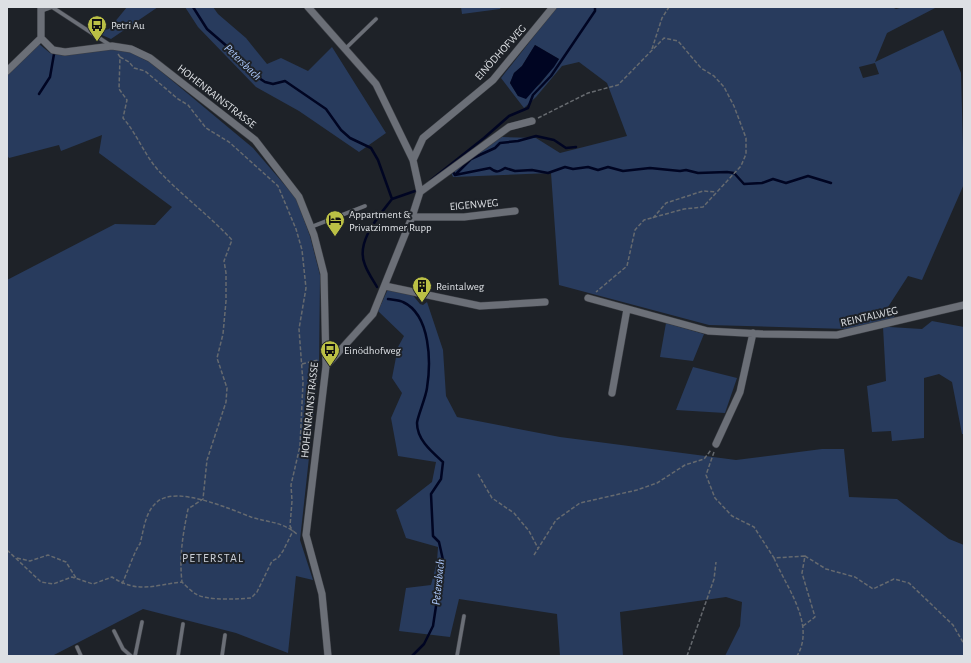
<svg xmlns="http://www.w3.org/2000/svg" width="971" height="663" viewBox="0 0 971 663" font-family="'Alegreya Sans',sans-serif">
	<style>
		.green { fill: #283b5d; fill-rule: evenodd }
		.water { fill: #000522 }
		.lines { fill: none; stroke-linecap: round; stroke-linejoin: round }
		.stream { stroke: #000522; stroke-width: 2.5 }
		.lane-casing { stroke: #3b3e44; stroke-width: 4.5 }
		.street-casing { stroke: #3b3e44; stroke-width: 8 }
		.path { stroke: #666a6f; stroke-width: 1.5; stroke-dasharray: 4 2; stroke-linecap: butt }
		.lane { stroke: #6b6f77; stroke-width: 3.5 }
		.street { stroke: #6b6f77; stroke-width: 7 }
		.labels { text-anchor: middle; stroke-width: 4; stroke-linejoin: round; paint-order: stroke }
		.poi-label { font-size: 11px; fill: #dde0e4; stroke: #1e2228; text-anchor: start }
		.street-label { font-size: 11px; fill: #dde0e4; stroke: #1e2228 }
		.water-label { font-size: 12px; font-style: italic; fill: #adc9fb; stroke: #1e2228 }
		.neighbourhood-label { font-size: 12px; letter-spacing: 1px; fill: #cbd0d9; stroke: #1e2228 }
	</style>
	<rect width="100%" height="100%" fill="#1e2228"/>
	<!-- green -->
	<path class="green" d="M127,7h31l-47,32 -16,-7 14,-3z
		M185,7h28l5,7 28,24 21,26 14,-6 27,13 24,-24 54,86 -27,19 -60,-41 -43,-24 -58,-60z
		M461,7h40l-1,2 -38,5z
		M557,7h335l4,2 8,-2h33l-50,26 -12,29 68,-32 18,43 3,111 -42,96 -14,-4 -20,31 7,8 -6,12 33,2 10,-8 32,6v107h-2l-10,-52 -13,-8 -15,4v60l-32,3 -1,-10 -19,1 -5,-46 19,-5 -3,-54 -36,2 -138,-4 -150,-40 -8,-112 -98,4 -3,-7 28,-21 24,-12 34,1 24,15 67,-17 -20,-53 -28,-21 -17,4 -26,31 -12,11 -23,-30zM535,45l24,14 -19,25 -16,12h-6l-8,-13 4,-10 8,-7zM875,63l4,11 -16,4 -4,-11z
		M39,44l11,9 14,2 49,-6 17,3 21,11 102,85 43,50 14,38 10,39 -1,91 -19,174 13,40 -17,-4 -8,77 -52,-20 -93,-24 -91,47h-45v-376l108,-56 40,1 17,-18 -73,-54 3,-18 -41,16 -2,-6 -50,13 -2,-3v-80z
		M388,289l23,4 9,11 3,1 4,-3 16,48 3,46 11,21 103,20 176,23 86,-11h22l5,48 48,2 52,40 15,6v111h-239l15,-30 2,-24 -16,-5 -106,15 3,44h-63l-3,-42 -98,-15 -9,38 -51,-6 7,-43 25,-3 6,-23 1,-15 -32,-9 -10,-28 36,-28 4,-20 -38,-6 -7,-38 11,-25 -10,-15 6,-31 6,-11 -26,-25z
		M666,323l38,11 -11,27 -33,-4z
		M693,367l44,11 -12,35 -49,-3z"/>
	<!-- water -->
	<path class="water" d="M535,45l24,14 -5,8 -28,32 -8,-3 -8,-13 4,-10 8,-7z"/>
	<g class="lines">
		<!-- stream -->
		<path class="stream" d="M193,7l14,22 37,32 9,13 12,8 8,2 12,-3 41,28 15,21 9,8 21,10 7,12 14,39c-13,17 -37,43 -27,66 3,8 8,15 12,22
			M39,94l11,-17 4,-23
			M453,172l2,3 35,-7c6,5 9,4 15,0l10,3 17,-1 16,3 17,-6 8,2 15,-2 10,3 10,-3 15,4 27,-3 30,3 6,-1 12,3 29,-1 7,1 10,11 18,-1 11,-4 13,4 22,-7 23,7
			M455,175l16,-16 24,-11 5,-5 18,-2 18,-5 18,4 12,8 10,-1
			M431,180l53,-42 25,-22 19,-8 5,-13 18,-19 44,-65v-4
			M392,199l23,-8
			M388,299c5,1 11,1 15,3 28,13 28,61 24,86 -1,9 -10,30 -10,35 0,17 15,29 26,39l-2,17 -10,15 2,42 6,6 4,18 -10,66 -9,18 -12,12"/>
		<!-- lane casing -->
		<g class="lane-casing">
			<path id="lane" d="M41,11l11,-4 58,38
				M345,49l31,-30
				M311,227l54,-21
				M114,631l9,18 8,7
				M77,647l4,9
				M135,656l7,-34
				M178,656l5,-32
				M222,656l3,-21
				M457,656l7,-40"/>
		</g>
		<!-- street casing -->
		<g class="street-casing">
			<path id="street" d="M41,7v31l12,12 12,2 47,-6 19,3 19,9 105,82 44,57 15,38 10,39 2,92 -20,169 16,59 6,62
				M308,7l68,77 37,76 7,32 -8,25 -39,97 -47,52
				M7,71l34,-33
				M413,160l10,-22 70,-58 60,-73
				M420,192l89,-65 23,-6
				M412,217h52l51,-6
				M385,286l95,20 65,-4
				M588,298l120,33 54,3 75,1 127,-30
				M612,393l15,-84
				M716,444l24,-52 13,-59"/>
		</g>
		<!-- path -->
		<path class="path" d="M652,49l10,-31 7,-11
			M118,54l2,3 -1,32 8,11 -4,18c14,16 21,36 35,52 23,25 51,45 74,70l-8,21 2,12v28l-3,33 -6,24 10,30 -1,14 -19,58 -4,39 -15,10c-5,25 -9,47 -6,73
			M120,57l9,5 5,6 11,3 33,28 10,6 18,23 23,14 49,44 18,43 6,21 4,38 -7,41 4,54 -3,63 -9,39 1,16 -2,25 3,5
			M538,118l50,-25 30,-8 46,-47 14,3 23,27 13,8 10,11 10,19 12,32v16l-5,12 -38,41 -19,2 -40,11 -9,10 -8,36 -31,26
			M653,218l13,-15 37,-12 13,1
			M302,364l16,-4
			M714,452l-8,23 9,23 17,18 22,11 20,31 31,-2
			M478,474l14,24 22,15 15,18 9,17
			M7,550l34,32 12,2 19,-7 21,7 19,-7c26,17 42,8 70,5 4,4 9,9 14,12 10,7 43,5 55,4l6,-6 15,-31 6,-3 5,-7 10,-20
			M534,555l22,-35 24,-17 57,-13 20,-7 28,-18 19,-6 7,-9
			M17,558l13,3 18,-6 18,7 10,16
			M774,558c12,29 42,66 23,98
			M122,584c4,-8 14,-37 18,-40 4,-15 5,-32 17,-42 19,-17 73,7 94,15 18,6 31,4 47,18
			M803,626l12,-9 -13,-44 3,-17 21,13 29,8 18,12 21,-10 15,4 44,42 11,19
			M687,656l27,-77 2,-17"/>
		<!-- lane -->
		<use href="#lane" class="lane"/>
		<!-- street -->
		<use href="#street" class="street"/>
	</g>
	<!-- icons -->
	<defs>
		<g id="bus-pin" transform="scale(1)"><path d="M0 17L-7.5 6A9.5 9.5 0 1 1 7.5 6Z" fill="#bbc045" stroke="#1e2228"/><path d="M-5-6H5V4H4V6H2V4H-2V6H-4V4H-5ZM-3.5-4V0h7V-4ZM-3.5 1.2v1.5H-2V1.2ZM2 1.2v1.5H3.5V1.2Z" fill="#111"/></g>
		<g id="hotel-pin" transform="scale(1)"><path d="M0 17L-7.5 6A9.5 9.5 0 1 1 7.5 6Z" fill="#bbc045" stroke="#1e2228"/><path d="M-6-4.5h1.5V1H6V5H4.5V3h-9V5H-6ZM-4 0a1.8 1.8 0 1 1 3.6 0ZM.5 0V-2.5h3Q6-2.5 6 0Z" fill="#111"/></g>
		<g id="building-pin" transform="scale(1)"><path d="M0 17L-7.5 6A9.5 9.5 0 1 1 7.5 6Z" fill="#bbc045" stroke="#1e2228"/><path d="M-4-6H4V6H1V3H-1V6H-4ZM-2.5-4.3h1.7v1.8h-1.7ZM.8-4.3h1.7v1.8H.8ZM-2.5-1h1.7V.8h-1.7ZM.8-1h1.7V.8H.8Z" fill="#111"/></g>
	</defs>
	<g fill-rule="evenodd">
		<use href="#bus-pin" x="97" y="25"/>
		<use href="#hotel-pin" x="335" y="220"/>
		<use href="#building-pin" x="422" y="286"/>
		<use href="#bus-pin" x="330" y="350"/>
	</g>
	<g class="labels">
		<!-- poi labels -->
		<g class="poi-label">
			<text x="111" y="29">Petri Au</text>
			<text x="349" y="218">Appartment &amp;<tspan x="349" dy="13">Privatzimmer Rupp</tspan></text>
			<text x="436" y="290">Reintalweg</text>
			<text x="344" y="354">Einödhofweg</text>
		</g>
		<!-- street labels -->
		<g class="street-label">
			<text transform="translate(500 52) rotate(-48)" y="4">EINÖDHOFWEG</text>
			<text transform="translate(217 96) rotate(38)" y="4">HOHENRAINSTRASSE</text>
			<text transform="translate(474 204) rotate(-5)" y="4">EIGENWEG</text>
			<text transform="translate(869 316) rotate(-13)" y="4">REINTALWEG</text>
			<text transform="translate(309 410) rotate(-84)" y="4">HOHENRAINSTRASSE</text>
		</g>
		<!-- water labels -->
		<g class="water-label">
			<text transform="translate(243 62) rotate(44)" y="4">Petersbach</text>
			<text transform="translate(438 582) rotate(-84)" y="4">Petersbach</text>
		</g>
		<!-- neighbourhood labels -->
		<g class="neighbourhood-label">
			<text x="213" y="562">PETERSTAL</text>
		</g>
	</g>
	<!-- border -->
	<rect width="971" height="663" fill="none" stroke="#dde0e4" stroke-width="16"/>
</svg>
